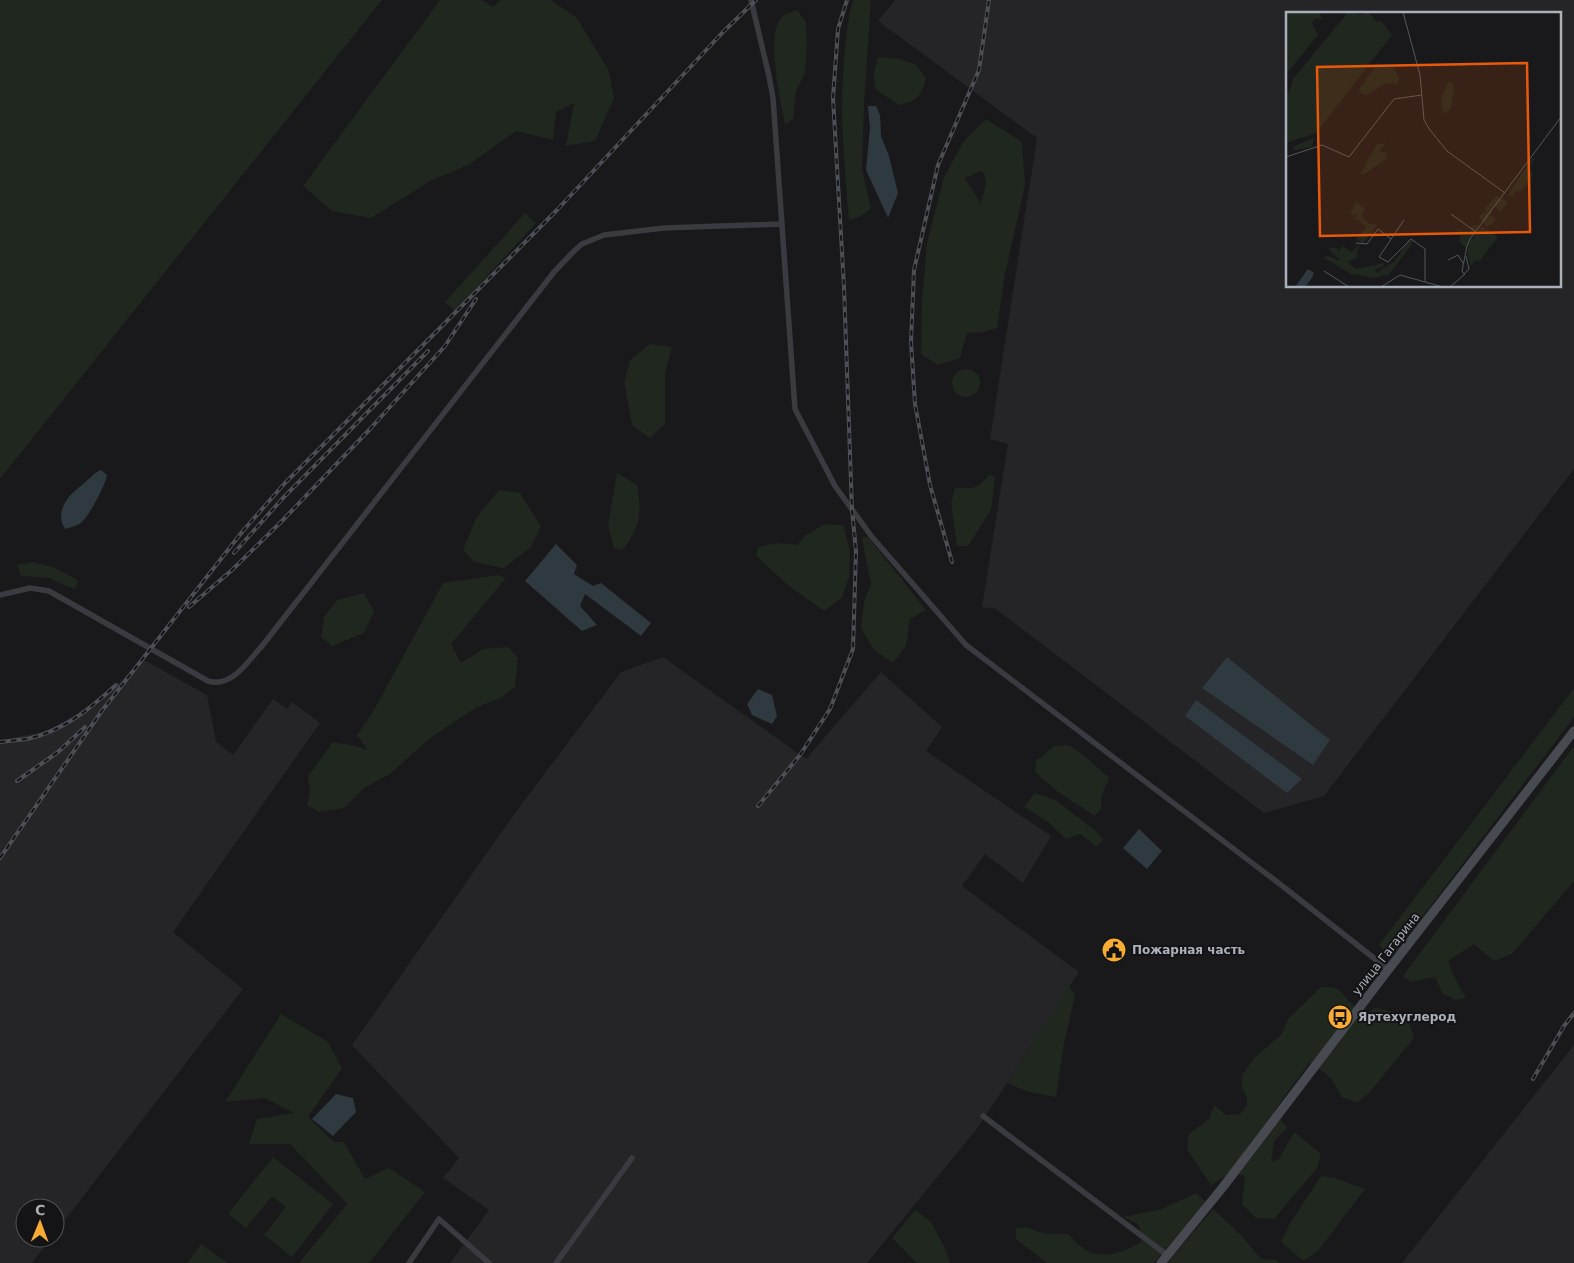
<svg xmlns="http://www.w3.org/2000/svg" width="1574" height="1263" font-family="'DejaVu Sans',sans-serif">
<rect width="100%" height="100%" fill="#19191b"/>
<!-- built -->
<path fill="#252528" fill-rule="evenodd" d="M 895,0 L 1574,0 L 1574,469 L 1324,796 L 1264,813 L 996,609 L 982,607 L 1008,444 L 990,439 L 1037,138 L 878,21 ZM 1288,14 L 1560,14 L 1560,286 L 1288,286 Z
M 663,657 L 806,759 L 881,672 L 942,727 L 926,751 L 1051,836 L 1023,883 L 985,854 L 962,886 L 1079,972 L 979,1126 L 867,1263 L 450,1263 L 489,1210 L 443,1178 L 459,1158 L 352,1045 L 515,813 L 621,672 Z
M 142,659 L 207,695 L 216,742 L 233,755 L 273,699 L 287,709 L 292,702 L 320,723 L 173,932 L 243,989 L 55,1233 L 55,1208 L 25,1208 L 25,1238 L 51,1238 L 32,1263 L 0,1263 L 0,740 L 44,732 L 98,705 Z
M 1574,1045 L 1574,1263 L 1402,1263 Z"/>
<!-- green -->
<path fill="#1f271f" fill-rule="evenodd" d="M 0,0 L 382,0 L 0,479 Z
M 440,0 L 482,0 L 493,7 L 501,0 L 551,0 L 577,18 L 609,71 L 614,98 L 595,141 L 566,146 L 574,103 L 556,112 L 553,140 L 516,131 L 468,165 L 432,180 L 371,218 L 332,211 L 303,186 Z
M 853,0 L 871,0 L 864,104 L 862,169 L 871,209 L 859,217 L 849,220 C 844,161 839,109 845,49 C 847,32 848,16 853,0 Z
M 797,10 L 806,22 L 807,44 L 805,73 L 796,91 L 793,119 L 785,124 C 781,102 764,32 783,16 C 786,13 793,12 797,10 Z
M 878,57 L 901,59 L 916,65 L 926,78 C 921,96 918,101 899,105 L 875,89 L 874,73 Z
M 986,119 L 1022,142 L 1025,185 L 1005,274 L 997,328 L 984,332 L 967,333 L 960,358 L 938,365 L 921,354 L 922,300 L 927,243 L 944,177 L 964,141 ZM 980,171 L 984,172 L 986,183 L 981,204 L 965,178 Z
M 525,213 L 536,223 L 455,311 L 445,302 Z
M 650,344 L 672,347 L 665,373 L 665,424 L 650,438 L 632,425 L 624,382 L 630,360 Z
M952 383a14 14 0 1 1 28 0a14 14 0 1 1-28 0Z
M 617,473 L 637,485 C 642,516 641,524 623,550 L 614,548 L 608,526 Z
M 989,475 L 995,477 L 991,510 L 968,546 L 957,546 L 951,503 L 955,488 C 974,488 977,490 989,475 Z
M 499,490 L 520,493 L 541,526 L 531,547 L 504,568 L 474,562 L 463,550 L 476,518 Z
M 825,524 L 843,525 L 850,550 L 849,577 L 842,598 L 824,611 L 789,586 L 756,556 L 758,547 L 776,543 L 797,545 L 806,535 Z
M 867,536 L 926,610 L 910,619 L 906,646 L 893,663 L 874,650 L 861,628 L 864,602 L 871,584 L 862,539 Z
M 33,562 L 53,567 L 78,580 L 76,588 L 69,587 L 49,578 L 21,576 L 17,565 Z
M 498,575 L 506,578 L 451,644 L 461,663 L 483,649 L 508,647 L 518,658 L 515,687 L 501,698 L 477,707 L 430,738 L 390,774 L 364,788 L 344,808 L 319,812 L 307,805 L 310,791 L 308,776 L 333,742 L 355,746 L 368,750 L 357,735 L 374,710 L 443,583 Z
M 364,593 L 374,611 L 364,633 L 332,646 L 321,637 L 324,617 L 337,600 Z
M 1574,688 L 1574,717 L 1391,958 L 1379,945 Z
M 1069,745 L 1086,757 L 1109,778 L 1101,797 L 1101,809 L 1095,816 L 1058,792 L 1035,772 L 1036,761 L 1054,746 Z
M 1574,746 L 1574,881 L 1512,954 L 1494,961 L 1474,944 L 1448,961 L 1455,978 L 1466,998 L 1456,1000 L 1443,994 L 1435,977 L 1411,982 L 1403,976 Z
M 1035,793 L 1057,801 L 1097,832 L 1104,840 L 1096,846 L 1080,834 L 1066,839 L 1048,822 L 1024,807 Z
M 1069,986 L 1075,995 L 1064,1044 L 1056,1097 L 1029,1092 L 1007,1083 Z
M 1321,987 C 1342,987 1339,991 1352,1004 C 1356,1008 1361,1011 1366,1015 L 1374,1008 C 1386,1008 1403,1015 1410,1026 C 1412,1029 1413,1034 1414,1038 L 1369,1093 L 1357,1103 L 1342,1097 L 1332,1080 L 1324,1072 L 1309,1063 L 1274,1111 L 1287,1128 L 1274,1141 L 1271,1162 L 1279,1159 L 1294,1132 L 1321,1154 L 1317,1168 L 1274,1219 L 1256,1218 L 1242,1204 C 1242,1193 1246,1186 1244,1175 L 1225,1176 L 1211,1185 L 1187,1149 L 1189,1134 L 1209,1119 L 1214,1105 L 1226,1115 L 1240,1114 L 1247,1105 L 1247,1097 L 1242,1088 L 1242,1075 L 1254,1058 L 1281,1035 L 1288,1019 Z
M 281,1014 L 328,1042 L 342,1068 L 308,1117 L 334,1142 L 344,1142 L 365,1179 L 389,1168 L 425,1192 L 369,1263 L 299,1263 L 347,1204 L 290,1144 L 249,1144 L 257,1119 L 294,1113 L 265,1098 L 225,1102 Z
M 273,1157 L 333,1204 L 292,1257 L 264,1235 L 286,1207 L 272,1196 L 246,1228 L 228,1214 Z
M 1321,1176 L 1336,1178 L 1365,1189 L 1318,1251 L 1303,1261 L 1281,1242 L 1289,1225 Z
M 1196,1193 L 1206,1202 L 1154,1263 L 1047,1263 L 1016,1239 L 1016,1228 C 1033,1225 1030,1231 1044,1233 C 1051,1235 1061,1233 1069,1234 C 1090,1263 1116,1258 1144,1240 L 1138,1224 L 1123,1217 L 1162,1209 Z
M 1213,1209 L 1241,1235 L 1261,1259 L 1276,1260 L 1280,1263 L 1167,1263 Z
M 915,1210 L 931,1222 L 944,1246 L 950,1263 L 917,1263 L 892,1238 Z
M 201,1244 L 228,1263 L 187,1263 Z"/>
<!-- water -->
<path fill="#2e3940" d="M 868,106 L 876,106 L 880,115 L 881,136 L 889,156 L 898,193 L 888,218 L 866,170 L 870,128 Z
M 101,470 L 107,475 C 105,486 91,512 83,521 C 78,526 71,527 65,529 C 54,512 68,495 82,485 C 89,480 92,474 101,470 Z
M 556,544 L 577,565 L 574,574 L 593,586 L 601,583 L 651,623 L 641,636 L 585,594 L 580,606 L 597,625 L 582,631 L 525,581 Z
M 1227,657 L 1330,740 L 1313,765 L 1202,688 Z
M 758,689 L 772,695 L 777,716 L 772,724 L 752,715 L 747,704 Z
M 1196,700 L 1302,779 L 1287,793 L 1185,716 Z
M 1139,829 L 1162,851 L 1147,869 L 1123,848 Z
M 336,1094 L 353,1098 L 356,1112 L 333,1136 L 312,1119 Z"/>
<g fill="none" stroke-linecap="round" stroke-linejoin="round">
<!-- street -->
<path stroke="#3a3b41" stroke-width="5.5" d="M 751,0 L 769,76 L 773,98 L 795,409 L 835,486 L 872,537 L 966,645 L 1285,888 L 1389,970
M 0,595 L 30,588 L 49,591 L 208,681 C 232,688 247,662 262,646 L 554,272 L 574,251 L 582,244 L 604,235 L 664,228 L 782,224
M 983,1116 L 1167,1255
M 409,1263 L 439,1219 L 489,1263
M 556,1263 L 632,1158"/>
<!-- secondary -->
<path stroke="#484a51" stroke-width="9" d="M 1161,1263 L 1223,1187 L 1385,974 L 1574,731"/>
<defs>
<path id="rail" d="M 234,553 L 283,498 L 428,351
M 952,562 L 930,485 L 915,404 L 911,342 L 914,270 L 938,165 L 979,70 L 989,0
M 189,607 L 232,570 L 281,522 L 370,429 L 445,346 L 476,299
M 0,742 C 9,741 18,740 27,739 C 63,731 90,709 116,685
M 17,781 L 58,752 L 85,727
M 758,806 L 800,755 L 830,709 L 853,649 L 856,551 L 852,510 L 844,287 L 833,98 L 838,29 L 847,0
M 0,858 L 101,712 L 242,532 L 285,483 L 435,333 L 557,210 L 723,32 L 756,0
M 1533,1079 L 1564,1026 L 1574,1013"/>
</defs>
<!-- rail casing -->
<use href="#rail" stroke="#4d4f56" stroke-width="4"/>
<!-- rail -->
<use href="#rail" stroke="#141416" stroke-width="2" stroke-dasharray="5.5" stroke-linecap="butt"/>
</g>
<!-- icons -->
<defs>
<symbol id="civic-disc" viewBox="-11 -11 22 22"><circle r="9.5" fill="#f9ac33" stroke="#141416"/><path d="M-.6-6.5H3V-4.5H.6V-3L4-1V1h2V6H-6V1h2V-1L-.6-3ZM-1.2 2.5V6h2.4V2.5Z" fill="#111"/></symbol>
<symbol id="bus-disc" viewBox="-11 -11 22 22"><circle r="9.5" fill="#f9ac33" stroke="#141416"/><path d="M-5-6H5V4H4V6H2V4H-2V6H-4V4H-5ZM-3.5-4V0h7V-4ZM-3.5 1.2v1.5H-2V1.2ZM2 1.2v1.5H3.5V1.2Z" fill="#111"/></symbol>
</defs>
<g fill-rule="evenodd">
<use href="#civic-disc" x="1100" y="936" width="28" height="28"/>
<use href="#bus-disc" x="1326" y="1003" width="28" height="28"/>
</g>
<g text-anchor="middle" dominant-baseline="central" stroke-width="4" stroke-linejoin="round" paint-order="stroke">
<!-- poi labels -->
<g font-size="12" font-weight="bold" fill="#abb1bb" stroke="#141416" text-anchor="start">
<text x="1132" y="950">Пожарная часть</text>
<text x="1358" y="1017">Яртехуглерод</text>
</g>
<!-- street labels -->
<g font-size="12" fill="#abb1bb" stroke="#141416">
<text transform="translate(1386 954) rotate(-52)">улица Гагарина</text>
</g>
</g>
<!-- overview -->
<g transform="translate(1286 12)">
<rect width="275" height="275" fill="#19191b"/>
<path d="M 0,0 L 38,0 L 34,1 L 36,7 L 29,7 L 26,11 L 32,23 L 0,62 ZM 62,0 L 75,3 L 82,0 L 90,9 L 96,10 L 106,23 L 30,121 L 0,131 L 0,79 L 3,81 L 7,67 ZM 92,50 L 97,55 L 101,51 L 108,56 L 113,67 L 111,72 L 107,73 L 107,68 L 105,72 L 100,71 L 81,83 L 76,82 L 72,79 ZM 163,69 L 168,72 L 168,77 L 165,97 L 157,102 L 155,85 ZM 28,126 L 26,135 L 10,138 L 6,135 ZM 100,131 L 93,140 L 100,140 L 101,146 L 79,162 L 74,162 L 91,132 ZM 246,146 L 249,147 L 243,155 L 247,164 L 235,179 L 227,180 L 229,185 L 222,183 ZM 210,184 L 222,190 L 215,199 L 208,194 L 203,207 L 206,203 L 210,208 L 201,215 L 192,204 L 200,200 L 199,196 ZM 71,190 L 79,197 L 75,204 L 82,211 L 91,213 L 77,232 L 70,227 L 80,215 L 72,207 L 67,207 L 72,203 L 64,202 ZM 193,212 L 180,235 L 176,233 L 173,229 L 175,224 L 169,217 L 183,220 L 187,218 L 184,215 ZM 196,214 L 212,225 L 193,250 L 190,248 L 185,254 L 181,242 L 183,231 ZM 123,227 L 126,229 L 125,234 L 103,262 L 89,266 L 65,262 L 38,246 L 39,243 L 55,249 L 42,237 L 50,235 L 53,239 L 57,234 L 65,240 L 74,232 L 70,242 L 73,244 L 62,250 L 70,257 L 98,251 L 97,255 L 89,257 L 90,261 L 109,249 Z" fill="#1f271f"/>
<path d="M 22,257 L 28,261 L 26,266 L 19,275 L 9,275 Z" fill="#2e3940"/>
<path fill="none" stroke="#53565b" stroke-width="1" d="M 117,0 L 134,63 L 138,108 L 144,118 L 161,139 L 219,181M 0,145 L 36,133 L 63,145 L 108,87 L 136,83M 165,202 L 190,220M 118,208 L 93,245 L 102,250 L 125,227 L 139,237 L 139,270M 70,231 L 81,232 L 92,217 L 105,227M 180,244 L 183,257 L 178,262 L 176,259 L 181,234 L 184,227 L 275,105M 162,248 L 172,243 L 177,251M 38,259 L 63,275M 95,275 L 114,263 L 157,275M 164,275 L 179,262"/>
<path fill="#e8590c" fill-opacity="0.15" stroke="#e8590c" stroke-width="2.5" d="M 241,51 L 244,220 L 34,224 L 31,55 Z"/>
<rect width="275" height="275" fill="none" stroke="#abb1bb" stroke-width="2.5"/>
</g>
<!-- north arrow -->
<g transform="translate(40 1223) rotate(1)"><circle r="24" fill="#141416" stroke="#505358"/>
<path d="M0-4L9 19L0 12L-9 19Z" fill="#f9ac33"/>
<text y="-8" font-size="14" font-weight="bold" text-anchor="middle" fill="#abb1bb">С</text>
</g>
</svg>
